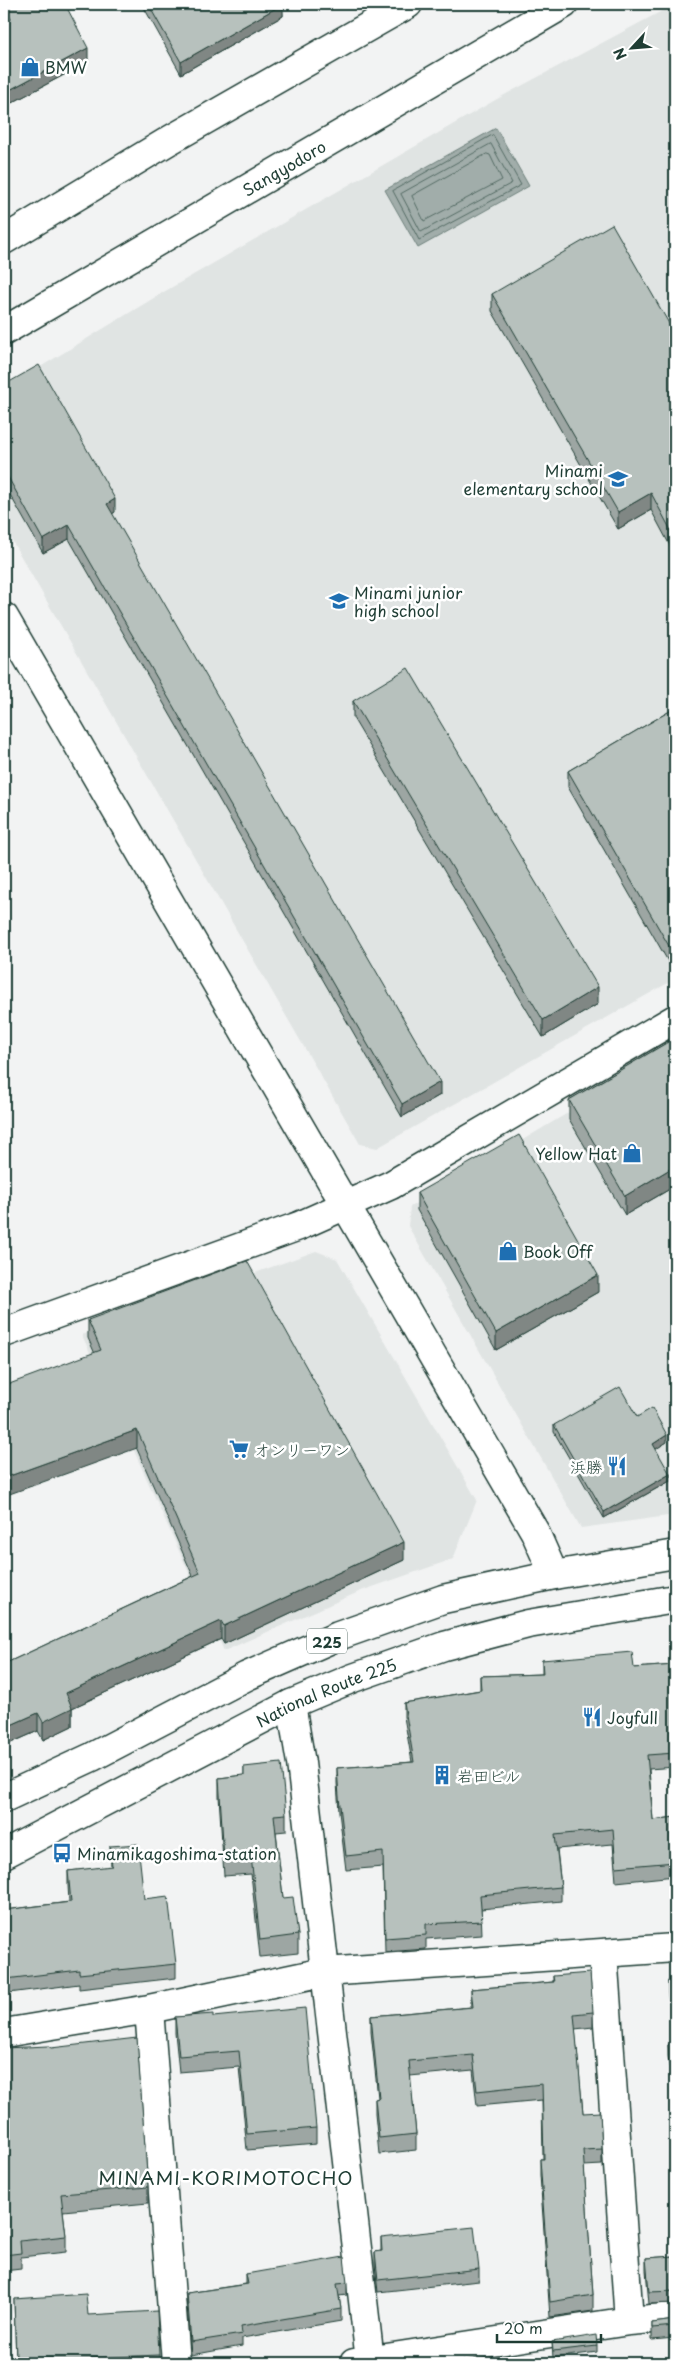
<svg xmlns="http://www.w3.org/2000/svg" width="679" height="2367" font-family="'Playpen Sans','Klee One',sans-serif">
<rect width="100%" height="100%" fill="#f2f3f3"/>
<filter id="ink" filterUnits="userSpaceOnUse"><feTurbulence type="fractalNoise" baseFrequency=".02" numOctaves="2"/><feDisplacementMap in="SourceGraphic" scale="10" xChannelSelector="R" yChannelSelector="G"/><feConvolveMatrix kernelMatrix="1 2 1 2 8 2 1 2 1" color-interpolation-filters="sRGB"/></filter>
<g filter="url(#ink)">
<!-- built -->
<path fill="#e0e4e3" d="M 675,4 L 675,979 L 377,1148 L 360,1144 L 4,527 L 4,389 L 162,293 L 497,99 Z
M 675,1049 L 675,1515 L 581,1528 L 408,1226 L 410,1207 Z
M 316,1251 L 337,1259 L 477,1500 L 453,1559 L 361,1591 L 224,1651 L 82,1335 Z"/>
<!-- water -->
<path fill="#a1adaa" stroke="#6d807b" d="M 496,128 L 529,186 L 418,248 L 385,190 Z"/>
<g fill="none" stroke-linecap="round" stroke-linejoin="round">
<!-- shore -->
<path stroke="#536a63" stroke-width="1" d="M 493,135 L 521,185 L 419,240 L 393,191 Z
M 491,144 L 512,183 L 421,232 L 401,194 Z
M 487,154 L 490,155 L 502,180 L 424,221 L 412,196 Z"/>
<defs>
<path id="minor" d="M 4,617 L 535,1532 L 554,1575
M 4,1333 L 299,1226 L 391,1185 L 675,1019
M 291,1704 L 301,1763 L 370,2361
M 603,1953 L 629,2321
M 149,2009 L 176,2363
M 4,2033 L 149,2009 L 324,1972 L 675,1948
M 354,2363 L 629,2321 L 675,2317"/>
<g id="major">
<path d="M 4,240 L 170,140 L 408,4"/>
<path id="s1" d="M 4,331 L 564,4"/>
</g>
<g id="highway">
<path d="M 4,1798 L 92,1757 L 247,1676 L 338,1636 L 443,1599 L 554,1575 L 675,1554"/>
<path id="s2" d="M 4,1854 L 291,1704 L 353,1678 L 444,1646 L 528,1624 L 675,1599"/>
</g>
</defs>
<!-- minor casing -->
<use href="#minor" stroke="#1f3d34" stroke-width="31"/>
<!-- major casing -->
<use href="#major" stroke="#1f3d34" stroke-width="31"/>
<!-- highway casing -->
<use href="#highway" stroke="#1f3d34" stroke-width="31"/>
<!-- minor -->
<use href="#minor" stroke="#fff" stroke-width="28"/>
<!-- major -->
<use href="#major" stroke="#fff" stroke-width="28"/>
<!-- highway -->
<use href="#highway" stroke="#fff" stroke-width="28"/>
</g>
<!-- wall -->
<path fill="#9da6a3" stroke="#1f3d34" d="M 4,4 L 88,62 L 4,107 L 4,23 L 5,22 L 4,21 Z
M 142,4 L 282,4 L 283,16 L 181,74 Z
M 492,294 L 675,334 L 675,555 L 651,510 L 618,529 L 492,311 Z
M 4,385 L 115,512 L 112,514 L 440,1095 L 402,1117 L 69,539 L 43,553 L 4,484 Z
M 353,701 L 598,1004 L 543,1037 L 353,718 Z
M 675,708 L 675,960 L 669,963 L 568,787 L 568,771 Z
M 675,1038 L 675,1186 L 625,1215 L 569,1119 L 569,1100 Z
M 417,1193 L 598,1292 L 496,1350 L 417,1210 Z
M 88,1320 L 404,1560 L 224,1644 L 221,1639 L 72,1708 L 72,1726 L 43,1740 L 38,1731 L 4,1746 L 4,1664 L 193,1576 L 88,1338 Z
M 637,1417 L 667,1442 L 655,1449 L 670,1481 L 604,1518 L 554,1432 L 554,1425 Z
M 542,1660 L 634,1668 L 675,1665 L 675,1767 L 649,1769 L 653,1820 L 675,1817 L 675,1876 L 616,1882 L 613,1844 L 557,1849 L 561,1887 L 561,1901 L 481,1909 L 482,1935 L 426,1939 L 426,1949 L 385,1952 L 383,1867 L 346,1870 L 339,1812 L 337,1783 L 337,1768 L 412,1762 L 404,1717 L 404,1703 L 480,1690 L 480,1676 L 542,1674 Z
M 244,1767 L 286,1814 L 286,1831 L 276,1832 L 283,1898 L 298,1935 L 298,1953 L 260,1957 L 251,1874 L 224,1876 L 219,1796 L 219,1778 L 244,1775 Z
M 110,1846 L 144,1899 L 176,1964 L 176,1978 L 79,1989 L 79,1984 L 9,1993 L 10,1998 L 10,2012 L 4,2014 L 4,1910 L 69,1902 L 68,1886 L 68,1871 L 111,1867 Z
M 553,1976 L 593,2012 L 593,2027 L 575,2029 L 583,2113 L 602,2149 L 602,2165 L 584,2166 L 593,2295 L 593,2311 L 550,2317 L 540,2175 L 540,2159 L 543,2159 L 542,2100 L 477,2106 L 473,2070 L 410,2076 L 416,2134 L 416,2150 L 379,2154 L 375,2114 L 375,2099 L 378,2098 L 371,2032 L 371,2016 L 471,2007 L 471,1989 L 553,1982 Z
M 668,1981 L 675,1981 L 675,2095 L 673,2095 L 668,2056 L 668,2045 L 672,2044 L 668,1993 Z
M 175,2017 L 213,2017 L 316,2128 L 316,2144 L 247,2150 L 239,2067 L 179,2072 L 175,2033 Z
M 4,2048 L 148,2187 L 148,2203 L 63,2211 L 66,2236 L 66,2252 L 21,2257 L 21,2269 L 4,2271 Z
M 381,2237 L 479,2269 L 479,2281 L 378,2292 L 375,2264 L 375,2252 L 381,2251 Z
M 675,2256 L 675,2303 L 649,2304 L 646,2270 L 646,2258 Z
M 246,2274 L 347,2283 L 347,2295 L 339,2296 L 341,2309 L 341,2321 L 242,2338 L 242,2346 L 191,2355 L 187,2305 L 187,2293 L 246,2284 Z
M 14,2299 L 88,2315 L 159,2355 L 159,2363 L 16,2363 Z
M 675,2320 L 675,2338 L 652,2340 L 652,2323 Z
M 552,2342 L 597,2346 L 597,2352 L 553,2358 Z"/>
<!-- shaded-wall -->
<path fill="#808784" stroke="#1f3d34" d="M 283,4 L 283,16 L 181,74 L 181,62 Z
M 88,48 L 88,62 L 4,107 L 4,93 Z
M 651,493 L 651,510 L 618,529 L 618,512 Z
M 115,499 L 115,512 L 107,517 L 107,504 Z
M 69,525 L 69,539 L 43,553 L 43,540 Z
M 675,943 L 675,960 L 669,963 L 669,946 Z
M 598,987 L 598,1004 L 543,1037 L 543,1020 Z
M 440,1082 L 440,1095 L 402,1117 L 402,1104 Z
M 675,1166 L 675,1186 L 625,1215 L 625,1196 Z
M 598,1275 L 598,1292 L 496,1350 L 496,1333 Z
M 137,1430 L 137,1448 L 4,1496 L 4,1478 Z
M 667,1435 L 667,1442 L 653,1451 L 653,1444 Z
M 670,1474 L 670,1481 L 604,1518 L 604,1512 Z
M 404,1542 L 404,1560 L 224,1644 L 224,1626 Z
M 221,1621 L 221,1639 L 72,1708 L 72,1726 L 43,1740 L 43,1722 L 66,1693 Z
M 38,1713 L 38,1731 L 4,1746 L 4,1728 Z"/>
<!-- building -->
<path fill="#b7c1bd" stroke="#1f3d34" d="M 4,4 L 65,4 L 88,48 L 4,93 L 4,23 L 11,19 L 4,6 Z
M 148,4 L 283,4 L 181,62 Z
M 612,224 L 675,334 L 675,538 L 651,493 L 618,512 L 492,294 Z
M 39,365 L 115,499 L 107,504 L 440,1082 L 402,1104 L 69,525 L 43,540 L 4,470 L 4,385 Z
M 408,668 L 598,987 L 543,1020 L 353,701 Z
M 675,708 L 675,943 L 669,946 L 568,771 Z
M 675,1038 L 675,1166 L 625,1196 L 569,1100 Z
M 519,1135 L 598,1275 L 496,1333 L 417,1193 Z
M 247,1261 L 404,1542 L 224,1626 L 221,1621 L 66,1693 L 72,1708 L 43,1722 L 38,1713 L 4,1728 L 4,1664 L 200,1573 L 137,1430 L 4,1478 L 4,1386 L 101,1350 L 88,1320 Z
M 620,1387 L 637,1417 L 652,1408 L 667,1435 L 653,1444 L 670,1474 L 604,1512 L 554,1425 Z
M 632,1652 L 634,1668 L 675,1665 L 675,1753 L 647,1755 L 653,1820 L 675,1817 L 675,1862 L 616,1867 L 613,1829 L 555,1835 L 561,1887 L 480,1895 L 482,1921 L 426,1924 L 426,1935 L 385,1938 L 383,1852 L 346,1856 L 339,1797 L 337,1768 L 414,1762 L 404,1703 L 481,1690 L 480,1676 L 543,1674 L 542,1660 Z
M 281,1763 L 286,1814 L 274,1815 L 283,1898 L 293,1897 L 298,1935 L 260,1940 L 251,1856 L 224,1859 L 219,1778 L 244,1775 L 244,1767 Z
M 138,1844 L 144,1899 L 168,1896 L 176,1964 L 79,1974 L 79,1970 L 6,1979 L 10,1998 L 4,1999 L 4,1910 L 71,1902 L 68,1871 L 112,1866 L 110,1846 Z
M 590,1973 L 593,2012 L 574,2014 L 583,2113 L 600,2112 L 602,2149 L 583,2150 L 593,2295 L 550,2302 L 540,2159 L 544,2159 L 542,2084 L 477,2091 L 473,2055 L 409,2061 L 416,2134 L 379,2138 L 375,2099 L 379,2098 L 371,2016 L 473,2007 L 471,1989 L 554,1982 L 553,1976 Z
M 668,1981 L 675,1981 L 675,2083 L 673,2084 L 668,2045 L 673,2044 Z
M 305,2008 L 316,2128 L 247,2134 L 239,2051 L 179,2056 L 175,2017 L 213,2014 L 213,2017 Z
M 137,2038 L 148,2187 L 61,2194 L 66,2236 L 20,2241 L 21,2253 L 4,2255 L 4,2048 L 48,2046 L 51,2048 Z
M 474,2227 L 479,2269 L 378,2280 L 375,2252 L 382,2251 L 381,2237 Z
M 675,2256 L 675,2291 L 649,2292 L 646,2258 Z
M 344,2257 L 347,2283 L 337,2284 L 341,2309 L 241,2326 L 242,2334 L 191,2342 L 187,2293 L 248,2284 L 246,2274 Z
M 86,2294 L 88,2315 L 157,2311 L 159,2355 L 91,2358 L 91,2363 L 52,2363 L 52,2358 L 16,2359 L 14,2299 Z
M 675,2320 L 675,2326 L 652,2328 L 652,2323 Z
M 596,2335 L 597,2346 L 553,2351 L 552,2342 Z"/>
</g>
<!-- icons -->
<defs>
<symbol id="shop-bare" viewBox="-9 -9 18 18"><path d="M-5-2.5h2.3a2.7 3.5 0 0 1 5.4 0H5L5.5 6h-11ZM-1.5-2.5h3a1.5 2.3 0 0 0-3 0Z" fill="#1f6fb2" stroke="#fff" stroke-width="2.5" paint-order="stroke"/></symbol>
<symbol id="school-bare" viewBox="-9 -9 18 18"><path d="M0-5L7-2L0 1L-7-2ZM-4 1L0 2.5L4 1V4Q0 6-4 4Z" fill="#1f6fb2" stroke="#fff" stroke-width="2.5" paint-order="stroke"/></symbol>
<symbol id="supermarket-bare" viewBox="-9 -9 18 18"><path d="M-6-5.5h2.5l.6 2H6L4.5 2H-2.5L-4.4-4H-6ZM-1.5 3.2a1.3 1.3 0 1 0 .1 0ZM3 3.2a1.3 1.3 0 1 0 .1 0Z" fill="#1f6fb2" stroke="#fff" stroke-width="2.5" paint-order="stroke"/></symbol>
<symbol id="restaurant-bare" viewBox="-9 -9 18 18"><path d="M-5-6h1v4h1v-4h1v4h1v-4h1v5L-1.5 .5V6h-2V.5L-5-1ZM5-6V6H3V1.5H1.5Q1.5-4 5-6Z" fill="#1f6fb2" stroke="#fff" stroke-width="2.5" paint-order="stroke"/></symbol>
<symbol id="building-bare" viewBox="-9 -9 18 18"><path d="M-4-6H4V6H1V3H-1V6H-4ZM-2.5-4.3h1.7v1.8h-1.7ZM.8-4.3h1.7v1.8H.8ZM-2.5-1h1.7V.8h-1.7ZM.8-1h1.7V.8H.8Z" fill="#1f6fb2" stroke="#fff" stroke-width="2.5" paint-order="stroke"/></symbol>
<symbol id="bus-bare" viewBox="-9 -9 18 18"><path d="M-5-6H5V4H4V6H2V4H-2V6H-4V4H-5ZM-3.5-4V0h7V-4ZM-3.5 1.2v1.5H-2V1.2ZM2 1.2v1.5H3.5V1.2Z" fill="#1f6fb2" stroke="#fff" stroke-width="2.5" paint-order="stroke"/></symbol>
</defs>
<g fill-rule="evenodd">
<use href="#shop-bare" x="16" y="53" width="28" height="28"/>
<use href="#school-bare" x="604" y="465" width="28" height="28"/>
<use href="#school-bare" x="325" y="587" width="28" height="28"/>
<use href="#shop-bare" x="618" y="1139" width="28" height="28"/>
<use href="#shop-bare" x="494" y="1237" width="28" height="28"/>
<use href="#supermarket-bare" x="225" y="1435" width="28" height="28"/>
<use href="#restaurant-bare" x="603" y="1452" width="28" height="28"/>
<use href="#restaurant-bare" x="578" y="1703" width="28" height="28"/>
<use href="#building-bare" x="428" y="1761" width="28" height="28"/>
<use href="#bus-bare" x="48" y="1839" width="28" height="28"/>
</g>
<g text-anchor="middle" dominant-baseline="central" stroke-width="5" stroke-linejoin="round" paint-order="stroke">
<!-- shield labels -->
<rect fill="#fff" stroke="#627771" stroke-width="1" x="307" y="1628.5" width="40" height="25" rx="4"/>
<g font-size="15" font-weight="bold" fill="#1f3d34">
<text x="327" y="1641">225</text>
</g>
<!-- poi labels -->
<g font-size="16" fill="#1f3d34" stroke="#fff" text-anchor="start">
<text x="45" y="67">BMW</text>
<text x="603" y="470" text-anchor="end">Minami<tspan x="603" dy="18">elementary school</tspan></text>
<text x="354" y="592">Minami junior<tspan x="354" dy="18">high school</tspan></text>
<text x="617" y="1153" text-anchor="end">Yellow Hat</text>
<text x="523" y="1251">Book Off</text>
<text x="254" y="1449">オンリーワン</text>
<text x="602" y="1466" text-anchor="end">浜勝</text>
<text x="607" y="1717">Joyfull</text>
<text x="457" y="1775">岩田ビル</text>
<text x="77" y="1853">Minamikagoshima-station</text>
</g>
<!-- street labels -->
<g font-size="16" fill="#1f3d34" stroke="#fff">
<text stroke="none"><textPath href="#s1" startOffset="324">Sangyodoro</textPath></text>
<text stroke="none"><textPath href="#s2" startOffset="361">National Route 225</textPath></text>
</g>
<!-- quarter labels -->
<g font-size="19" letter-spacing="1" fill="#1f3d34" stroke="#fff">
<text x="226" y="2177">MINAMI-KORIMOTOCHO</text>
</g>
</g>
<!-- margin -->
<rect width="679" height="2367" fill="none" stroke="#fff" stroke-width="20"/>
<rect x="10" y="10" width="659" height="2347" fill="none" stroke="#1f3d34" stroke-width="2" filter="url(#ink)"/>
<!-- north arrow -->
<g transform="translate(632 48) rotate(244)" stroke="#ffffff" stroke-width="4" paint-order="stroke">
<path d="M0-4L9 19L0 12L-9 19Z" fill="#1f3d34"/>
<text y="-8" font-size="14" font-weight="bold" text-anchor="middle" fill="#1f3d34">N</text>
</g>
<!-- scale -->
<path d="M497 2334v8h104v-8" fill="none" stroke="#1f3d34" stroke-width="2.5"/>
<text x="504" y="2334" font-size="15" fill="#1f3d34" stroke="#ffffff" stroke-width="4" paint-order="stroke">20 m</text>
</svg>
